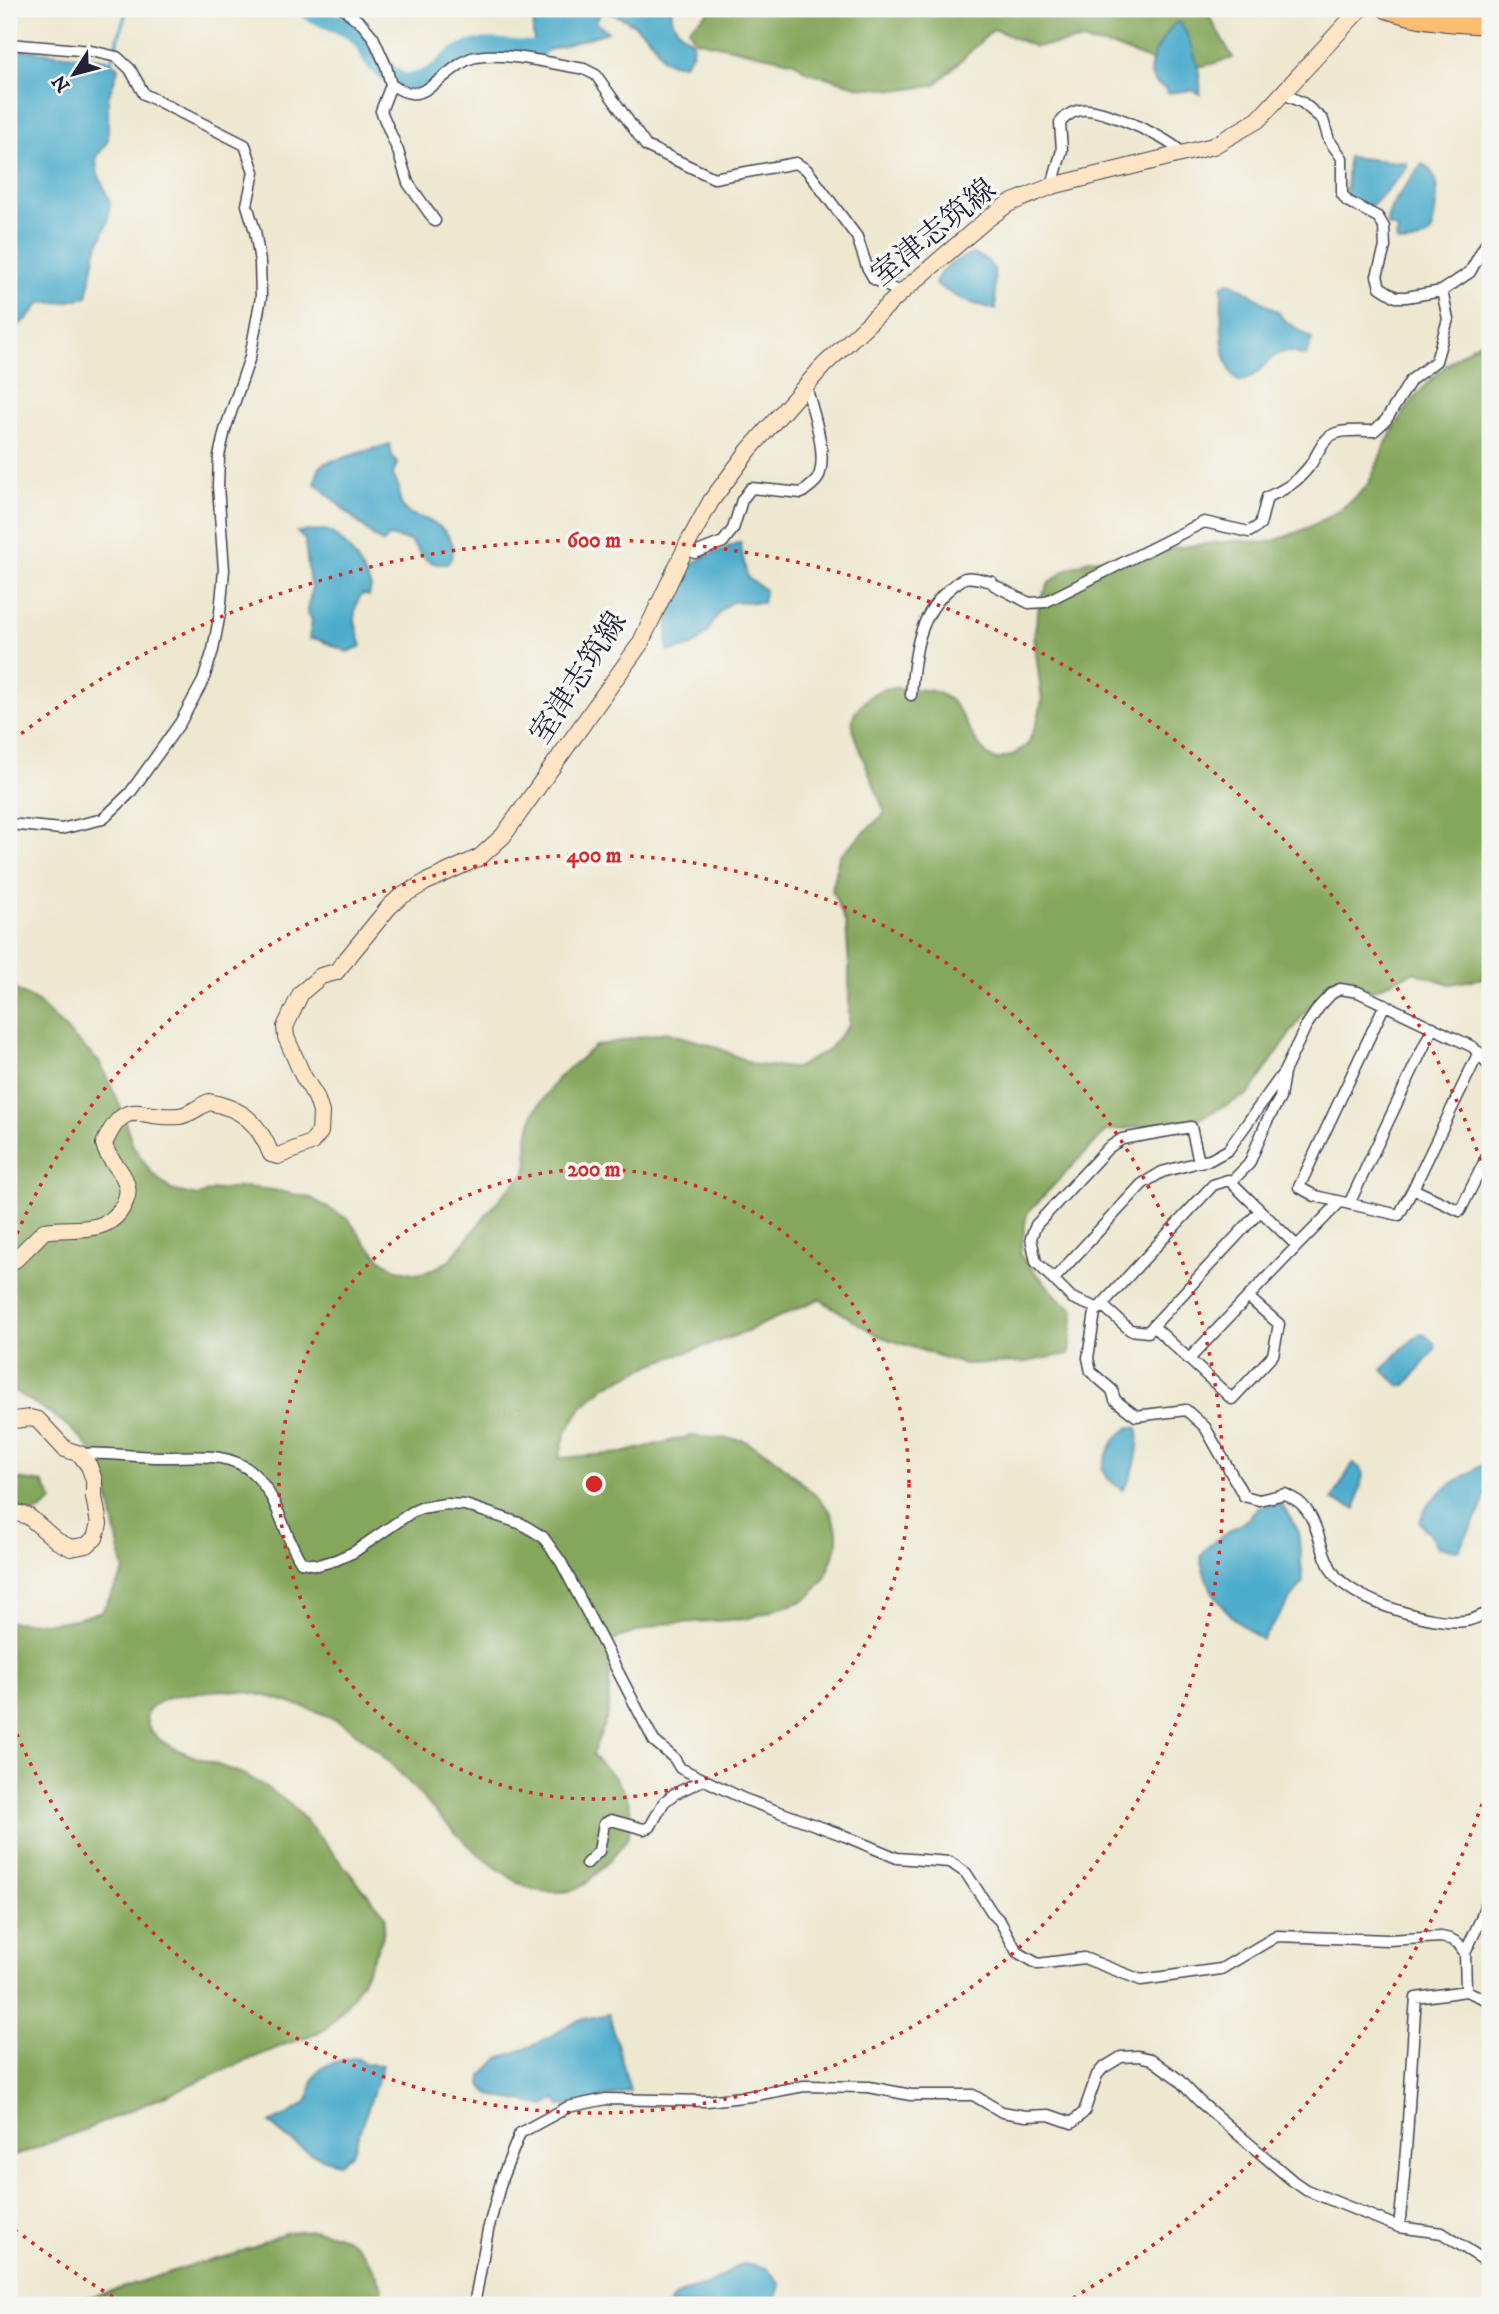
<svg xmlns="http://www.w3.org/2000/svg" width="1499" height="2314" font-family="'IM FELL DW Pica','Noto Serif JP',serif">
<rect width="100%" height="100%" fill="#f6f6f2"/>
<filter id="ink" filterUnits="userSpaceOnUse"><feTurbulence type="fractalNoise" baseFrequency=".0143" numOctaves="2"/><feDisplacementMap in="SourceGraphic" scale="14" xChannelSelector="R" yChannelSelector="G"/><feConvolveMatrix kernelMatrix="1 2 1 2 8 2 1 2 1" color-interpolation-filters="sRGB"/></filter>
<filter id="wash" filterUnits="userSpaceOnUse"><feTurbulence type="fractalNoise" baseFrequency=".00686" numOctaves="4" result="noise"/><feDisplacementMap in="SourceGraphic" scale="28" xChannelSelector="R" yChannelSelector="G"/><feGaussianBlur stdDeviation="1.57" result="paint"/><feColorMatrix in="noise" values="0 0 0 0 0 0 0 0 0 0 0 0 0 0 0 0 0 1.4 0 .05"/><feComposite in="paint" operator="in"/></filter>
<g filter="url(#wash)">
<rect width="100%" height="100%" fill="#eee8d0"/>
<!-- forest -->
<path fill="#85a75c" stroke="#54644c" stroke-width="2" d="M 713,9 L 1205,9 L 1233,58 L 1204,66 L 1163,65 L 1115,47 L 1080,41 L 1035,47 L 994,29 L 935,85 L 903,90 L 860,87 L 805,71 L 795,62 L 694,40 L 689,28 Z
M 1490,337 L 1490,977 L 1450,984 L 1413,972 L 1371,991 L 1351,983 L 1330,985 L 1307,1009 L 1249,1094 L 1196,1120 L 1106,1131 L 1027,1213 L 1020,1255 L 1061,1301 L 1074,1309 L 1069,1354 L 1025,1362 L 963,1364 L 879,1336 L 819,1299 L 740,1334 L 655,1363 L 604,1387 L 582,1407 L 565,1434 L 559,1458 L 622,1453 L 690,1436 L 743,1440 L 771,1455 L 814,1494 L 830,1511 L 837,1531 L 837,1546 L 824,1580 L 806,1600 L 746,1619 L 661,1624 L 606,1642 L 610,1668 L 608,1715 L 592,1755 C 605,1768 621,1781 628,1800 C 632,1810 631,1827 628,1836 C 622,1850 589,1883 576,1889 C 568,1893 547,1892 539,1891 C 525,1888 512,1879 501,1871 C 442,1831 405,1766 346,1726 C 328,1714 307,1708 287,1702 C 259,1693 231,1687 203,1692 C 181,1695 160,1695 146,1714 C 147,1720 147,1725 150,1730 C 166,1753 224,1764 249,1777 C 267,1787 284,1798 299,1813 L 386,1916 L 382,1939 L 362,1981 L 345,2007 L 325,2030 L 286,2044 L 89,2128 L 9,2158 L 9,1622 C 48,1624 64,1624 102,1611 L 124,1572 L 103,1470 C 85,1430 45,1410 9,1388 L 9,986 L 38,1002 L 100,1063 L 119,1103 L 133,1146 L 151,1172 L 171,1190 L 197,1196 L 214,1190 L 243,1187 L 274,1190 L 311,1198 L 349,1220 L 366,1244 L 382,1260 L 395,1269 L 417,1274 L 432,1270 L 449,1261 L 505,1192 L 525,1174 L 528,1164 L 527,1139 L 534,1112 L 558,1078 L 595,1046 L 666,1032 L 714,1046 L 755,1065 L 796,1068 L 827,1051 L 849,1025 L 849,965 L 846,924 L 832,890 L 839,856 L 885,813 L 854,735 C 851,716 852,715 864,702 C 876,689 887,687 904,688 C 914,689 926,689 936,692 C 969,704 965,744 996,760 L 1011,756 L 1028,744 L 1038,719 L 1042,701 L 1034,636 L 1040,600 L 1049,583 L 1067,569 L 1089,560 C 1138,554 1188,544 1237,541 C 1247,540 1258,544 1268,542 C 1302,533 1341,514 1365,488 C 1375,476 1378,459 1385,445 C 1408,399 1444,359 1490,337 Z
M 9,1478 L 43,1483 L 53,1501 L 41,1510 L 9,1522 Z
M 313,2230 C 358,2236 364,2250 383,2288 L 376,2305 L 55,2305 L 109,2292 L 189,2266 L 236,2254 L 287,2232 Z"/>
<!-- water -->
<path fill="#4caccb" stroke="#376783" stroke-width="2" d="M 536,9 L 672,9 C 669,24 682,34 693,42 L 692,54 L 684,64 L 676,64 L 663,60 C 653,35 630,18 605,12 L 600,14 L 596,22 L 608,32 L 539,53 C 530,38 533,25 536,9 Z
M 1175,23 L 1181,23 C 1192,44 1202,70 1200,94 L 1192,90 L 1167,93 L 1165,88 C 1133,76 1162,40 1175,23 Z
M 9,48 L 107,60 L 119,67 L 108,98 L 108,140 L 97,157 L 96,162 L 98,174 L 110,202 L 108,222 L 96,250 L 87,297 L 65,302 L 40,303 L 27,319 L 9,332 Z
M 1348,157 L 1407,163 L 1407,168 L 1375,203 L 1369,206 L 1355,202 L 1346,195 Z
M 1422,164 C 1446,175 1434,212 1432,232 C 1422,241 1411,244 1398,242 L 1396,239 L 1398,229 L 1387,225 C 1385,207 1411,180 1422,164 Z
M 973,254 L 987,260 L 994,270 L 996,310 L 965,301 L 935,284 C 940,267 957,259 973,254 Z
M 1228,282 L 1235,284 L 1279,313 L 1283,319 L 1312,339 L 1306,356 C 1300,355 1291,351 1284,352 C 1265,356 1259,380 1238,381 C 1217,361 1222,313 1222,286 Z
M 390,444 L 391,453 L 397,463 L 393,475 C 394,478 396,481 398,485 C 402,495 396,499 405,510 C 410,516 418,516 425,519 C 444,526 463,545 447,564 C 423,565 423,554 410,541 L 389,536 L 383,543 L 374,537 L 315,483 L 319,468 L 325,463 Z
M 326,530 C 346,539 362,567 371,587 L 369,596 L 362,594 C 349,611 356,627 362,646 L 348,652 L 317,639 L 309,639 L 312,620 L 307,614 L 312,587 L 309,579 L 305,540 L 297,532 Z
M 740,542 L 747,577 L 765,590 L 763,603 C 753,603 739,599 730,603 C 723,607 719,613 715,619 C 703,642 694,649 668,651 L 667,649 L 669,591 L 680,568 Z
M 1420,1334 L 1425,1335 L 1435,1344 L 1435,1349 L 1406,1385 L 1400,1386 L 1382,1370 L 1405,1346 Z
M 1130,1427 L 1137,1428 C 1142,1443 1133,1480 1122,1490 L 1106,1477 L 1102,1470 C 1107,1451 1113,1437 1130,1427 Z
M 1353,1463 L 1361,1469 L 1363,1474 L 1356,1509 L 1332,1500 Z
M 1482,1465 L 1490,1469 C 1490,1498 1473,1525 1458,1550 L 1438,1547 L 1420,1522 C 1427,1493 1458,1481 1482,1465 Z
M 1281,1504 L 1298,1530 L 1303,1582 L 1262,1640 C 1236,1623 1213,1602 1204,1572 C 1201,1564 1199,1558 1204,1551 C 1218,1533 1246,1527 1258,1507 Z
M 609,2014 L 630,2091 L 576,2105 L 561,2106 L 556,2099 L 545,2106 L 490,2095 L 481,2084 L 482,2076 L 498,2059 L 536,2044 L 579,2020 Z
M 352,2058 L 359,2059 L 365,2064 L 383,2065 L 352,2153 L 339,2163 C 313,2158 288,2141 270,2123 C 280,2117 296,2112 304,2104 C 310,2098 310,2091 312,2083 C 318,2064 335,2062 352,2058 Z
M 743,2264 L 766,2268 L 780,2283 L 776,2305 L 668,2305 C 683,2285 699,2291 718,2279 C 727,2274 732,2267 743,2264 Z"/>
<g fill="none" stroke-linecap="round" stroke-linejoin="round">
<!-- stream -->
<path stroke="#4caccb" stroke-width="3.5" d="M 111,62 L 127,9"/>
<!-- river -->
<path stroke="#4caccb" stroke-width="19" d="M 308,9 C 323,21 344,22 358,35 C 365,42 368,51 373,59 C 378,69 394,77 404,83 C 441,82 443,58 471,50 C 492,44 516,52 537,50"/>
</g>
</g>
<g filter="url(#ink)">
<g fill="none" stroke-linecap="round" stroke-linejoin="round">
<defs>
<path id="street" d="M 344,9 L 362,24 L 373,37 L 386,66 L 391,85 L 381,111 L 398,151 L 408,183 L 435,221
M 1446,21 L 1458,12 L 1477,9
M 9,44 L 91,51 L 117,57 L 130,69 L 144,94 L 245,145 L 254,172 L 247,205 L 255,231 L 260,262 L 261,297 L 250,357 L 225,430 L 219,456 L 218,486 L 224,570 L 220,613 L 213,650 L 203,681 L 180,723 L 130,793 L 103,819 L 61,829 L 9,824
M 391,85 C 396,87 404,93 411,93 C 431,96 455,60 476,57 C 509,52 552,64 584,69 L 596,75 L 646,146 L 714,178 L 796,163 L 807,170 L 857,237 L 867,267 L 874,279 L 901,293
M 1284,94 L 1303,103 L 1323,120 L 1329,140 L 1342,158 L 1342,194 L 1347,201 L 1378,217 L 1384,227 L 1385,247 L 1377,276 L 1380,287 L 1396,297 L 1406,297 L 1442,291 L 1470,272 L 1490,236
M 1052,186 L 1062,150 L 1060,123 C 1066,115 1077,108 1088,110 C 1111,113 1168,137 1183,154
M 685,548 L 695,553 L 723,542 L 733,529 L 742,500 L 751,488 L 802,493 C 806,489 815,484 818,478 C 829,455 812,409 806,386
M 911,695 C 914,656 918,613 952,587 C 956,584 960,580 965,578 C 973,576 983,580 992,582 L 994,585 L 1029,603 L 1045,602 L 1204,522 L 1249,532 L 1260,525 L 1267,497 C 1283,491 1297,482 1308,468 C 1319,455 1321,436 1340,432 C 1351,430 1364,431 1374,431 L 1386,420 L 1411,380 L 1436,361 L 1448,319 L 1442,291
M 1385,1004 L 1299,1187 L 1315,1196 L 1399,1215 L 1413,1189 L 1460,1211 L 1490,1150
M 1284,1072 L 1280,1098 L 1267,1121 L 1249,1164 L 1231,1182 L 1228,1180 L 1213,1185 L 1095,1312 L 1088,1358 L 1091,1372 L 1112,1390 L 1115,1400 L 1136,1416 L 1186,1410 L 1205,1427 L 1244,1496 L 1259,1500 L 1285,1494 C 1290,1497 1295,1499 1299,1502 C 1320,1519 1319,1554 1335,1575 C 1356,1602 1432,1625 1465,1621 C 1474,1620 1482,1615 1490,1612
M 1413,1189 L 1479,1052
M 1349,1204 L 1433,1027
M 1297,1246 L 1340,1202
M 1053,1280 L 1142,1184 L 1162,1172 L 1199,1162
M 1102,1305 L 1130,1330 L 1148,1332 L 1153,1326 L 1232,1399 L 1273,1355 L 1279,1324 L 1248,1297 L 1297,1246 L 1231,1182
M 1099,1309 L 1072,1298 L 1036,1262 L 1031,1238 L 1036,1225 L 1108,1148 L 1122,1139 L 1191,1127 L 1199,1162 L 1210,1160 L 1228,1150 L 1284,1072 L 1306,1026 L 1319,1007 L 1331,994 L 1340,989 L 1358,992 L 1473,1047 L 1490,1067
M 1153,1326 L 1260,1211
M 1189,1359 L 1248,1297
M 80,1454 C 107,1452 133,1457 160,1457 C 191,1458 228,1450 253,1473 C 279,1497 283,1534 301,1562 L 318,1565 L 336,1560 L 354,1552 L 412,1512 L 421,1508 L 445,1504 L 465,1505 L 522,1524 L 543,1537 L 561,1562 L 654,1741 L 674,1758 L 680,1768 L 744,1799 L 845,1836 L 897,1858 L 950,1862 L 966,1873 L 993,1914 L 1000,1921 L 1017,1952 L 1038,1964 L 1084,1958 L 1141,1980 L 1221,1969 L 1277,1936 L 1388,1940 L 1441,1937 L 1450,1939 L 1458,1943 L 1465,1953 L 1466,1991
M 586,1864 L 599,1851 L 604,1824 L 611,1820 L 644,1829 L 650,1827 L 664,1802 L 674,1794 L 703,1780
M 1465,1953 L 1481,1919 L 1490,1888
M 1399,2227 C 1408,2151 1410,2074 1416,1998 L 1466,1991 L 1490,2001
M 474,2305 L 488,2230 L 502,2178 L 520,2133 L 568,2107 L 606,2099 L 707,2101 L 751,2096 L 804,2086 L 869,2087 L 911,2095 L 973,2095 L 1002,2112 L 1026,2116 L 1049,2115 L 1072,2123 L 1084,2112 L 1097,2075 L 1103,2068 L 1121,2057 L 1138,2056 L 1151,2059 L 1177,2078 L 1199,2101 L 1293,2181 L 1306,2190 L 1399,2227 L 1442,2233 L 1490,2264"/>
<path id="secondary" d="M 9,1263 L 16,1259 L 44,1231 C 72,1226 109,1237 124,1204 C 127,1198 129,1190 126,1183 C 122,1168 107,1160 104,1144 C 126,1094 140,1120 179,1116 C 190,1115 199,1106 209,1102 C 243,1109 258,1122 271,1154 L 278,1156 L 311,1143 L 320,1132 L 321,1112 L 316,1097 L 303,1076 L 286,1037 L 285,1027 L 301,993 L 321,976 L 336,972 L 389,907 L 400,897 L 426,882 L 480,857 L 503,836 L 640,644 L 688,543 L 711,501 L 749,450 L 824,365 L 901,293 L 986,220 L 1008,204 L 1052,186 L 1213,146 L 1258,120 L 1360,9
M 9,1417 L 14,1420 L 30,1418 L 38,1420 L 65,1449 L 80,1454 L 89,1466 L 94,1480 L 94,1497 L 99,1524 L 95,1538 L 87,1545 L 71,1548 L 57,1541 L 28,1516 L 9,1511"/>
<path id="primary" d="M 1386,9 C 1420,21 1454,23 1490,25"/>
</defs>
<!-- street casing -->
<use href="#street" stroke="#414051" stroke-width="13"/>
<!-- secondary casing -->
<use href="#secondary" stroke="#414051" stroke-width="18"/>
<!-- primary casing -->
<use href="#primary" stroke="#414051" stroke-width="20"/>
<!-- street -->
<use href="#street" stroke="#fff" stroke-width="10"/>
<!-- secondary -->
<use href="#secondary" stroke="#fee5c5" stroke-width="16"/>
<!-- primary -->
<use href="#primary" stroke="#fcbd6f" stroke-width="18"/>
</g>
</g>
<!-- distance rings -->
<g fill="none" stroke="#d62828" stroke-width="3.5" stroke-dasharray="3.5 7">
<circle cx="594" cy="1484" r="315"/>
<path d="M9 1253A629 629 0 1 1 9 1715"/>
<path d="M1489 1784A944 944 0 0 1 1066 2302M122 2302A944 944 0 0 1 13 2228M13 740A944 944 0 0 1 1489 1184"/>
</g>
<g text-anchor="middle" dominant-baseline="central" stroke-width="7" stroke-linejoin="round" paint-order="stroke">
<!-- street labels -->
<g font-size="30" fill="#22223b" stroke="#f6f6f2">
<text transform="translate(934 233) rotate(-39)">室津志筑線</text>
<text transform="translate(579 678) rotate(-57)">室津志筑線</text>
</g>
</g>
<circle cx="594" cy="1484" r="10" fill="#d62828" stroke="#f6f6f2" stroke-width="3.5"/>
<g font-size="21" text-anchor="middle" font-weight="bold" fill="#d62828" stroke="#f6f6f2" stroke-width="7" stroke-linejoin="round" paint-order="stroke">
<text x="594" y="547">600 m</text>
<text x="594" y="862">400 m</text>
<text x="594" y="1176">200 m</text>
</g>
<!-- margin -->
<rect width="1499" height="2314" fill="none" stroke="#f6f6f2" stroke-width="35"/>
<!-- north arrow -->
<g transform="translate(74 74) rotate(234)" stroke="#f6f6f2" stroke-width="5" paint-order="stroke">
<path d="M0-5L12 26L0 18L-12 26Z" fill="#22223b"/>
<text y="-10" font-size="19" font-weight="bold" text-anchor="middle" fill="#22223b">N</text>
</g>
</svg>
